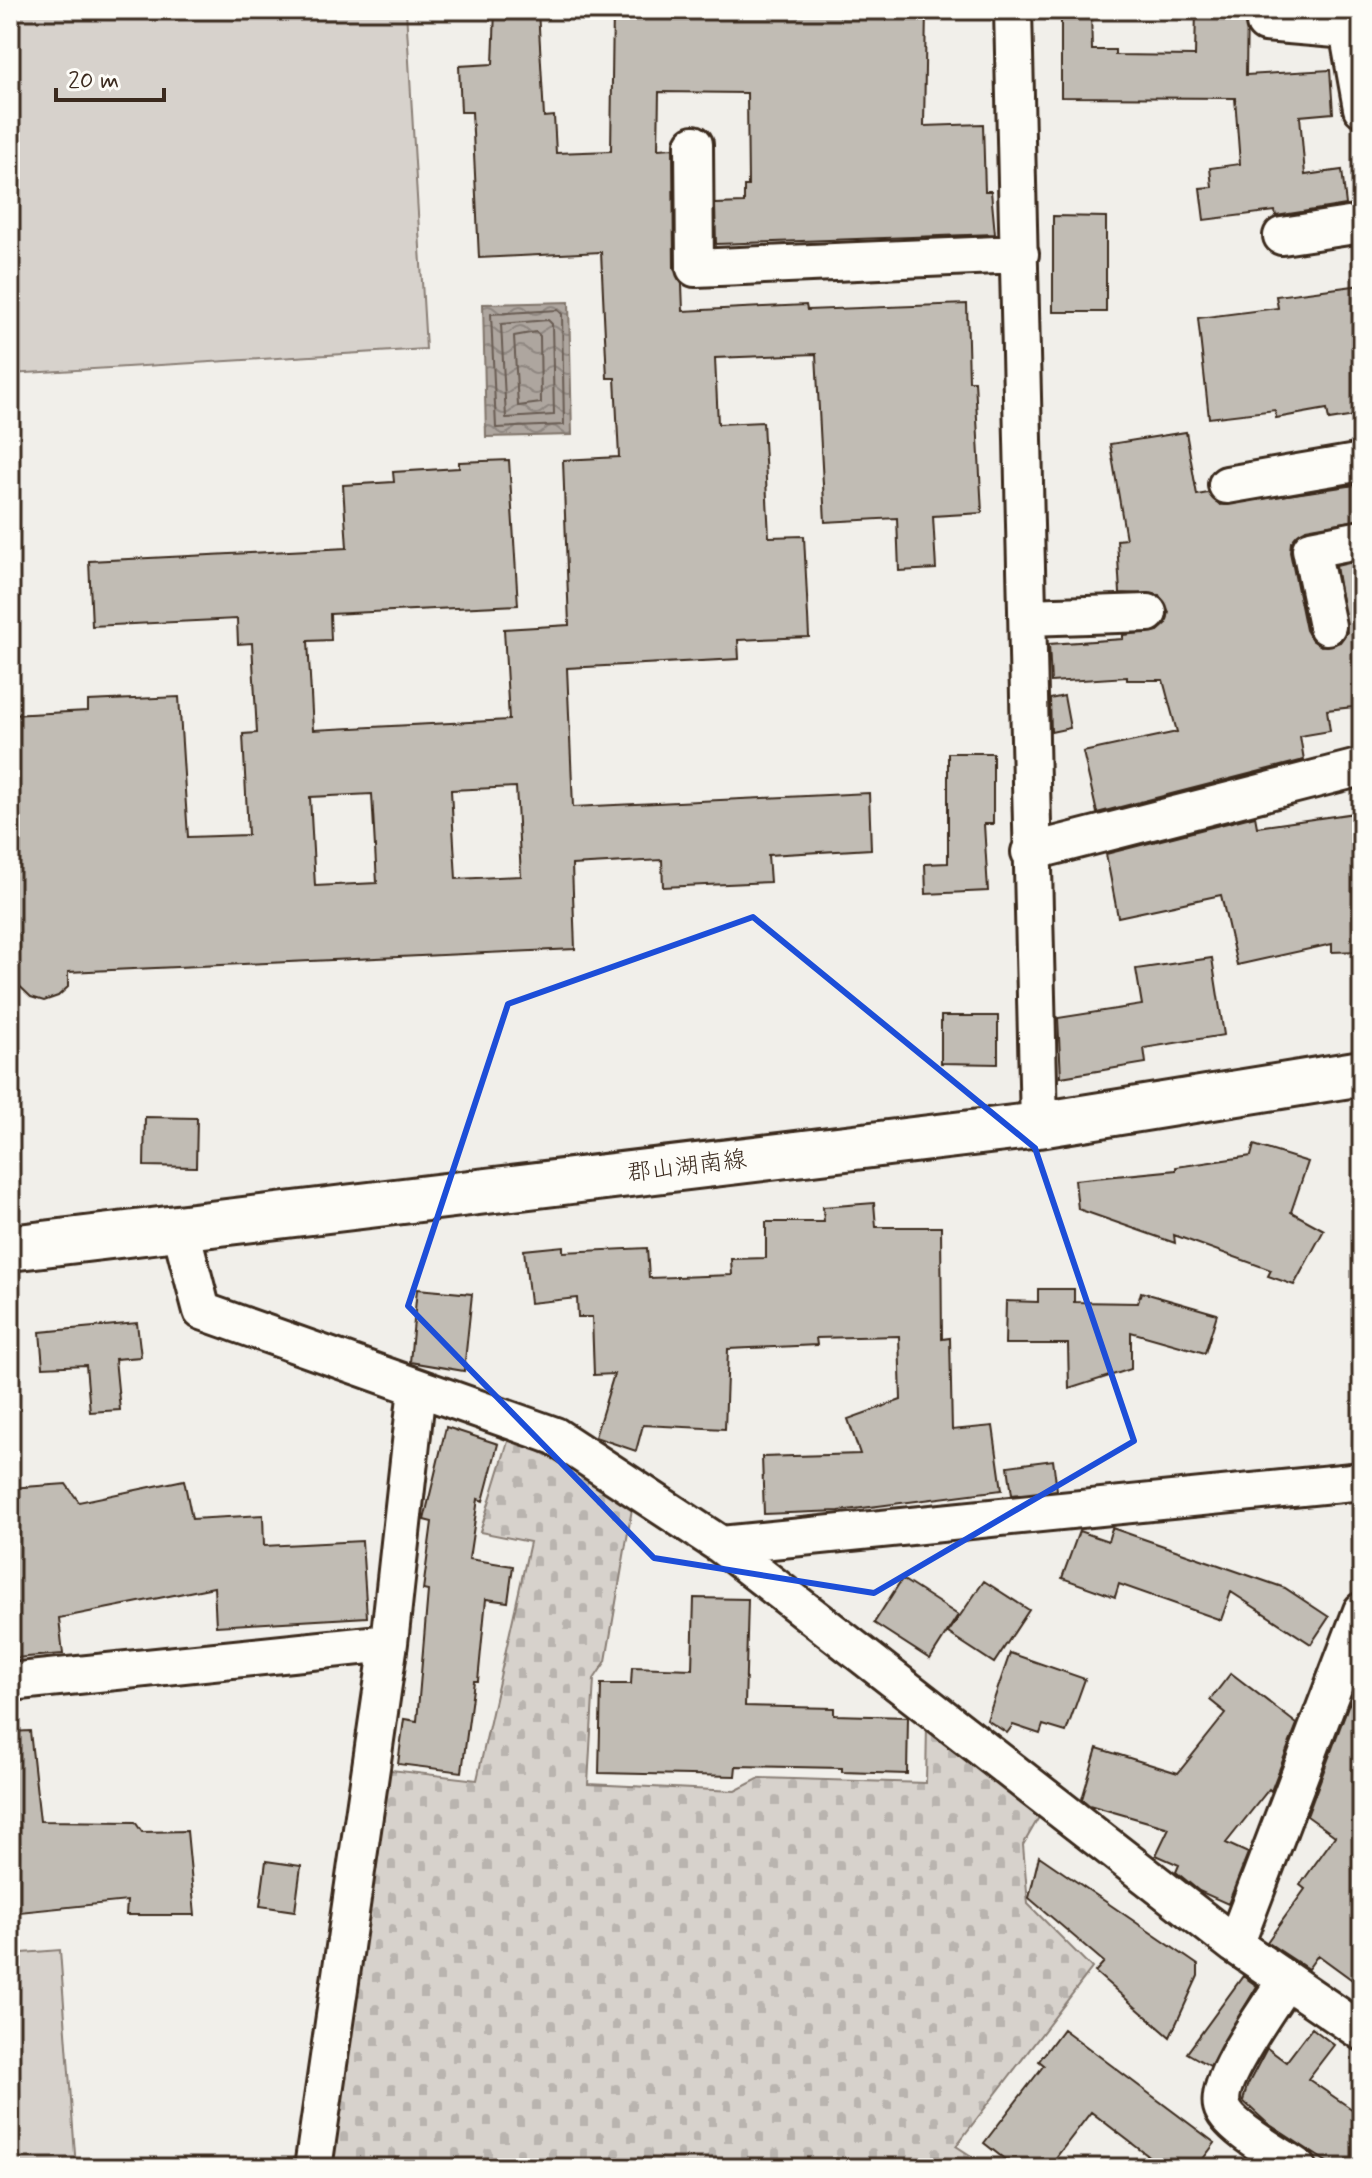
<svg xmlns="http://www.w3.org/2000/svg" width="1372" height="2178" font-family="Mynerve,'Klee One',sans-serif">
<defs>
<pattern id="cemetery-stones" width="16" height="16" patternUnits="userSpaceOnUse" patternTransform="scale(2)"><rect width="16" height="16" fill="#d7d2cc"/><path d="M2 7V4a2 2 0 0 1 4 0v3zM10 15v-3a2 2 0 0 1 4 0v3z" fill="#b9b4af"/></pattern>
<pattern id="water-waves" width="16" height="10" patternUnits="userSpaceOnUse" patternTransform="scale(2)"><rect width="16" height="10" fill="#aea69f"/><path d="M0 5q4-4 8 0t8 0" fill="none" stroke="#8f8781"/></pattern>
</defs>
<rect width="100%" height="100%" fill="#f1efea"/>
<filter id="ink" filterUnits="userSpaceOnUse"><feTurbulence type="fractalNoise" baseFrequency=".0125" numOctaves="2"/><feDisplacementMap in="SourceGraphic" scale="16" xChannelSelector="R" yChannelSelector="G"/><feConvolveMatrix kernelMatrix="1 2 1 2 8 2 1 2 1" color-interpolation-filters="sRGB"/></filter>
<g filter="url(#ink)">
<!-- cemetery -->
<path fill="url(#cemetery-stones)" stroke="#897e75" stroke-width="2" d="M 510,1435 L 633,1503 L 606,1661 L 594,1679 L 588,1784 L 735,1791 L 760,1778 L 926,1783 L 927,1723 L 1039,1817 L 1023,1845 L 1028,1904 L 1092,1968 L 956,2146 L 990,2168 L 325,2168 L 383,1769 L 477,1780 L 530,1542 L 480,1532 Z"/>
<!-- green -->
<path fill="#d7d2cc" stroke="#897e75" stroke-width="2" d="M 10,10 L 406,10 L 426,349 L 10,374 Z
M 60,1950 L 76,2168 L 10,2168 L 10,1954 Z"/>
<!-- water -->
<path fill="url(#water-waves)" stroke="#80746b" stroke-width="2" d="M 569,302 L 572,435 L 486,437 L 483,304 Z"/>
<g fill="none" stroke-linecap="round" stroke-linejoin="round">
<!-- shore -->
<path stroke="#695c52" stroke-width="2" d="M 558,310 L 562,314 L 564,425 L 496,428 L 491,314 Z
M 548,320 L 552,324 L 554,415 L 506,418 L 501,324 Z
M 536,332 L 540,336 L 541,403 L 518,406 L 514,336 Z"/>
</g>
<!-- building -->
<path fill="#c1bcb4" stroke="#3b2a1e" stroke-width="2" fill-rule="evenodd" d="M 495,10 L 538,10 L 544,117 L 554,116 L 556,153 L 611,151 L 613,10 L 926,10 L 924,126 L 983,124 L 985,191 L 991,191 L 995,234 L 716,244 L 715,204 L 744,203 L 744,186 L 748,186 L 747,93 L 659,92 L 658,149 L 673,148 L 674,268 L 682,284 L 683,311 L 806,305 L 807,310 L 967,304 L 969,381 L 975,381 L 982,513 L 933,516 L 936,569 L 899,571 L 897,518 L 825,522 L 816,354 L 715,358 L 718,424 L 763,422 L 769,537 L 804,536 L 809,637 L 738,640 L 739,659 L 567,668 L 573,807 L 869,793 L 871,849 L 768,855 L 770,882 L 663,887 L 662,860 L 572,865 L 575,949 L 68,972 L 68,987 L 58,996 L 44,1001 L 31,997 L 10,977 L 10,715 L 88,711 L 88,701 L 179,697 L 188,837 L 248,835 L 243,734 L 257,733 L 252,643 L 238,644 L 237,619 L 92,626 L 89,561 L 347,548 L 343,485 L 394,482 L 393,472 L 459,468 L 459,462 L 509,460 L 518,605 L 330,614 L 331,640 L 308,641 L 313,730 L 509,720 L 504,629 L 569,625 L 563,460 L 619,457 L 615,378 L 607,378 L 601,252 L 479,258 L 472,112 L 461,112 L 459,66 L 493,64 ZM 516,787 L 521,876 L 456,879 L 451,790 ZM 372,794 L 377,883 L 315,886 L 310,797 Z
M 1061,10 L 1091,10 L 1092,50 L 1115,50 L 1115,55 L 1195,56 L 1196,10 L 1247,10 L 1246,75 L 1330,70 L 1333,113 L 1300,116 L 1305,175 L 1342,170 L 1346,205 L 1276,216 L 1275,211 L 1204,220 L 1200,188 L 1212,187 L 1210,168 L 1240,164 L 1235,98 L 1061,97 Z
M 1053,216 L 1106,217 L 1106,312 L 1053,312 Z
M 1362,285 L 1362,415 L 1329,420 L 1327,409 L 1276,418 L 1275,410 L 1209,418 L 1198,318 L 1278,308 L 1276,296 Z
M 1186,432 L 1197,495 L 1208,493 L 1220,505 L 1362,484 L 1362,519 L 1306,529 L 1291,542 L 1290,552 L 1306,630 L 1312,640 L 1321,646 L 1340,642 L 1347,632 L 1336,566 L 1362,560 L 1362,706 L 1327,710 L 1330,731 L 1300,736 L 1304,760 L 1097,813 L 1083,752 L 1177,732 L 1163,680 L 1127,680 L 1127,677 L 1051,682 L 1049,644 L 1123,639 L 1123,635 L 1158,631 L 1166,624 L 1169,612 L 1159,595 L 1120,593 L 1117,540 L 1126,539 L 1110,444 Z
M 1064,696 L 1070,728 L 1051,732 L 1050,699 Z
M 948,753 L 993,753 L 993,824 L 984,824 L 988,891 L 926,894 L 925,864 L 948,863 Z
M 1362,812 L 1362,951 L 1332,952 L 1332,944 L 1237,965 L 1221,895 L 1118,917 L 1106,854 L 1255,816 L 1257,827 Z
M 1212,958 L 1224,1035 L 1144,1048 L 1146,1063 L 1061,1077 L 1058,1018 L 1142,1005 L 1136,969 Z
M 941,1016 L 998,1016 L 998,1064 L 941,1063 Z
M 145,1117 L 197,1118 L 196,1167 L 144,1166 Z
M 1254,1145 L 1308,1162 L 1291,1212 L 1324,1230 L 1294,1285 L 1268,1276 L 1271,1270 L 1174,1235 L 1175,1243 L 1078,1209 L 1075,1180 L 1176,1170 L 1176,1167 L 1251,1156 Z
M 874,1203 L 876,1227 L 941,1227 L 942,1339 L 950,1338 L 952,1430 L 993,1426 L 1002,1490 L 839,1511 L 764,1514 L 762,1457 L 860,1454 L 848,1419 L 901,1400 L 899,1336 L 816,1338 L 817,1345 L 728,1349 L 725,1429 L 643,1425 L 636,1451 L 595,1437 L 614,1374 L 594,1375 L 592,1317 L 578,1317 L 577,1298 L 530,1303 L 524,1250 L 563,1246 L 563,1252 L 647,1248 L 649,1278 L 732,1275 L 731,1259 L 766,1258 L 766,1222 L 824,1222 L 823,1207 Z
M 417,1289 L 472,1294 L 464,1371 L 410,1362 Z
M 1038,1289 L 1074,1289 L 1074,1302 L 1138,1303 L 1141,1292 L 1217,1314 L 1205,1353 L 1131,1332 L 1131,1369 L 1069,1389 L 1068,1344 L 1005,1344 L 1006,1301 L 1038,1302 Z
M 137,1323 L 141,1357 L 115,1359 L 120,1410 L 90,1412 L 86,1365 L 43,1367 L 40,1332 Z
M 446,1427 L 498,1444 L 483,1501 L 478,1499 L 469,1559 L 513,1566 L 508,1602 L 486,1599 L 478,1681 L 474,1681 L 462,1772 L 398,1764 L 404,1719 L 417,1721 L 428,1591 L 423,1590 L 432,1522 L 424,1520 Z
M 1053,1460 L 1057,1490 L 1012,1495 L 1008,1466 Z
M 184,1480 L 192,1519 L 263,1515 L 264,1546 L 362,1541 L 367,1617 L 216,1626 L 214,1587 L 59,1618 L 63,1654 L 15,1658 L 10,1626 L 10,1488 L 66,1484 L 79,1502 Z
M 1112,1528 L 1285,1588 L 1329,1617 L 1311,1644 L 1231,1592 L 1221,1620 L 1119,1584 L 1115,1597 L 1062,1578 L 1079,1531 L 1108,1541 Z
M 902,1579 L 958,1615 L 930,1659 L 874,1623 Z
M 984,1581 L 1029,1610 L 994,1663 L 948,1633 Z
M 694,1598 L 748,1599 L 745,1706 L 834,1708 L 834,1715 L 908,1717 L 907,1774 L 842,1772 L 842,1768 L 736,1766 L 735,1776 L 599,1773 L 601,1684 L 631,1684 L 632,1667 L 692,1669 Z
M 1010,1653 L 1085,1679 L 1066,1732 L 1043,1725 L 1040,1734 L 1013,1725 L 1007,1733 L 987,1720 Z
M 1231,1673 L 1297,1724 L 1271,1791 L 1269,1789 L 1226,1843 L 1248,1853 L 1228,1904 L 1199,1891 L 1176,1872 L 1179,1865 L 1156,1855 L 1169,1828 L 1089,1805 L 1082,1799 L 1097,1748 L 1178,1773 L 1226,1713 L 1210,1700 Z
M 1362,1687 L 1362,1987 L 1318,1955 L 1308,1969 L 1267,1942 L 1305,1889 L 1300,1885 L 1335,1836 L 1307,1816 L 1348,1706 Z
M 30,1731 L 40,1821 L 135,1822 L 142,1832 L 187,1831 L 195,1915 L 126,1915 L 127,1901 L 10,1913 L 10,1732 Z
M 1039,1856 L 1198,1965 L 1198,1976 L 1170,2037 L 1095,1972 L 1104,1962 L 1029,1898 Z
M 266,1861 L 301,1866 L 295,1911 L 260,1906 Z
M 1243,1976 L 1257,1986 L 1210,2066 L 1187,2053 Z
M 1312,2028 L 1334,2045 L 1308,2079 L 1362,2116 L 1362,2168 L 1336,2168 L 1267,2123 L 1243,2101 L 1247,2086 L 1267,2048 L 1286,2062 Z
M 1063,2029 L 1215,2143 L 1196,2168 L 1164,2168 L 1091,2112 L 1048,2168 L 1016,2168 L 984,2143 L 1044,2065 L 1039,2061 Z"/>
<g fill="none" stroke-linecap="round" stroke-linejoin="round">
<defs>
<path id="minor" d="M 1013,10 L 1039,1125
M 1265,23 L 1348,30 L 1362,108
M 694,144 L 695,268 L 1020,254
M 1282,236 L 1362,224
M 1227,485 L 1362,462
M 1027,617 L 1148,613
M 1327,626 L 1311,549 L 1362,539
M 1030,852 L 1362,767
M 180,1227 L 202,1311 L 555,1436 L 721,1545 L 1235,1945 L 1362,2032
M 721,1545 L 1362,1481
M 10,1682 L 389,1643
M 1235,1945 L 1362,1611
M 1286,1980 C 1271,2005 1215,2079 1222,2106 C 1227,2127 1280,2155 1298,2168
M 313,2168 L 389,1643 L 417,1388"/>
<path id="primary" d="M 10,1248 L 1039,1125 L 1362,1073"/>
</defs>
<!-- minor casing -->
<use href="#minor" stroke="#3b2a1e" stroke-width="42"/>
<!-- primary casing -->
<use href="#primary" stroke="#3b2a1e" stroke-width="50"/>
<!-- minor -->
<use href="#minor" stroke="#fdfcf7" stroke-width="36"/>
<!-- primary -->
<use href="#primary" stroke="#fdfcf7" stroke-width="44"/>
</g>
</g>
<!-- marked area -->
<path fill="none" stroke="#1d4ed8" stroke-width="6" stroke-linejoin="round" d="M 753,917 L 1035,1148 L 1134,1441 L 874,1593 L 654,1558 L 408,1306 L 508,1004 Z"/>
<g text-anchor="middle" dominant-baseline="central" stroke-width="7" stroke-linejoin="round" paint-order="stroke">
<!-- street labels -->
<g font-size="24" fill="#3b2a1e" stroke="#fdfcf7">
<text transform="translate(687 1167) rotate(-7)">郡山湖南線</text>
</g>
</g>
<!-- margin -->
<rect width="1372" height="2178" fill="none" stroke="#fdfcf7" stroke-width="40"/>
<rect x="20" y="20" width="1332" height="2138" fill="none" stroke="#3b2a1e" stroke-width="3" filter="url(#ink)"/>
<!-- scale -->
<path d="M56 88v12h108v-12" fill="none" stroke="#3b2a1e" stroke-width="4"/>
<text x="68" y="88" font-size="24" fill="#3b2a1e" stroke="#fdfcf7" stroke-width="6" paint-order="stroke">20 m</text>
</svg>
